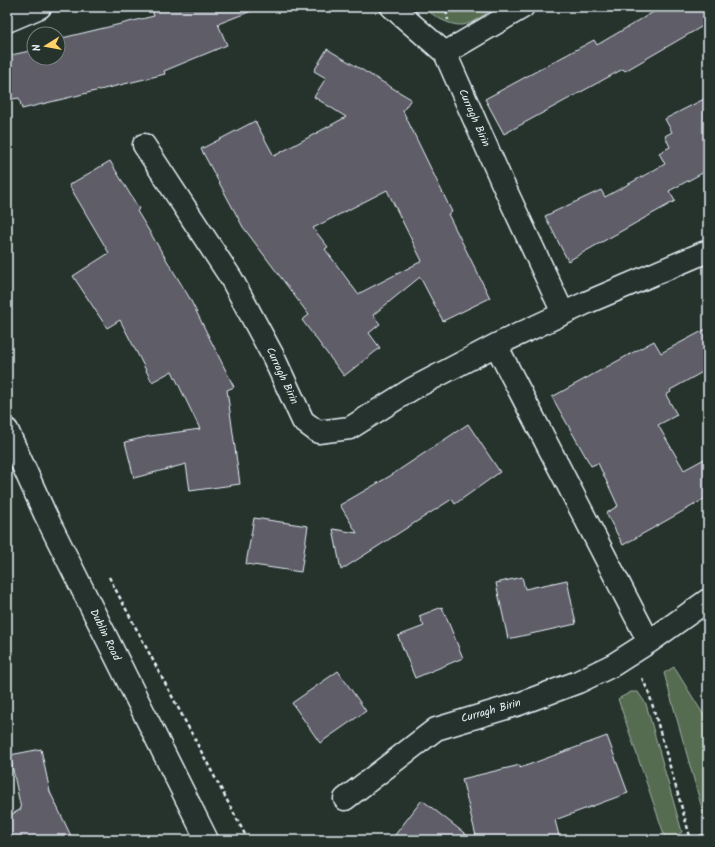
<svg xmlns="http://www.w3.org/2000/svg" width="715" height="847" font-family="Kalam,sans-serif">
<rect width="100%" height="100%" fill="#26332d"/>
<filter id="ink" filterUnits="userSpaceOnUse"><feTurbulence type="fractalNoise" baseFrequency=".025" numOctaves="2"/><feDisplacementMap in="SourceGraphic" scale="8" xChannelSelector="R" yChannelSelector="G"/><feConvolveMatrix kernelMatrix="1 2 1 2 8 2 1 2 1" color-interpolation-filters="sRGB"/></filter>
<g filter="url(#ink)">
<!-- green -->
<path fill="#556c51" stroke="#9eaea4" d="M 423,7 L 495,7 C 486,13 473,24 462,25 C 449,26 432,15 423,7 Z
M 674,667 L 705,717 L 708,727 L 708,818 L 705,819 L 664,673 Z
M 631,692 L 638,692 L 646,704 L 682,832 L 671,840 L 666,840 L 618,699 Z"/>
<!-- building -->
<path fill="#5f5d68" stroke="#e8f1f8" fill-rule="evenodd" d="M 151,7 L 259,8 L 218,24 L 227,45 L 164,71 L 165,74 L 22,109 L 19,98 L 7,100 L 7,56 L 34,50 L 34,58 L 58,58 L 58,39 L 154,16 Z
M 662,7 L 708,7 L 708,23 L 625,71 L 623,69 L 504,134 L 485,99 L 594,40 L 597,45 Z
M 327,49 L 411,99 L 403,111 L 452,212 L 448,214 L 490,298 L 443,321 L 420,277 L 373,315 L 380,324 L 369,333 L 380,348 L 344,376 L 302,320 L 309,315 L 243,227 L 201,149 L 255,121 L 274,156 L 346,117 L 314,97 L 326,78 L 314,71 ZM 387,190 L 422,261 L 358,294 L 325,249 L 328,247 L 313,228 Z
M 708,97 L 708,170 L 669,191 L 675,201 L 568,261 L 545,216 L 601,190 L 605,197 L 665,164 L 659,153 L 670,147 L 665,136 L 672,132 L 665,119 Z
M 110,161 L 139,209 L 137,211 L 189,297 L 234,387 L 227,390 L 240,484 L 190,491 L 186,464 L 134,478 L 125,442 L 150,436 L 200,429 L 172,371 L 152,382 L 120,320 L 107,328 L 73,276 L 109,253 L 69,185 Z
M 708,328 L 708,369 L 670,390 L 671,392 L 666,395 L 677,415 L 658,425 L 684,470 L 708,457 L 708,497 L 623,545 L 606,513 L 618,506 L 598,463 L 591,466 L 552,397 L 654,341 L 661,353 Z
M 468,424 L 500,472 L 455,504 L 452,499 L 341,570 L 333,529 L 357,533 L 340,505 L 390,476 Z
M 254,518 L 308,526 L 301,572 L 246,564 Z
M 522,577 L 525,589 L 567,580 L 576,624 L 508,639 L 496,583 Z
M 442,607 L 463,658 L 415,678 L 398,636 L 424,626 L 419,616 Z
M 338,671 L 366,711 L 320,743 L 292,703 Z
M 607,736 L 628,793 L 555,820 L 560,840 L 477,840 L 462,779 L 520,765 L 520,768 Z
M 41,749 L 50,792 L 73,840 L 7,840 L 7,817 L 21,809 L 10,755 Z
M 422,800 L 473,840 L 391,840 Z"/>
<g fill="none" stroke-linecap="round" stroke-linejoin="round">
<defs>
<path id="street" d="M 392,7 L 445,53 L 502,182 L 563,313
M 7,21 L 40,7
M 445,53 L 523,7
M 144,145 L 231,278 L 273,356 L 303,421 L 318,432 L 350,428 L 412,389 L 496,345 L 588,302 L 708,251
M 496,345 L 649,642 L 708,600
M 345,799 L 436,729 L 519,704 L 578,682 L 613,665 L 649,642"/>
<path id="secondary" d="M 7,430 L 45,514 L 207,840"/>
</defs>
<!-- street casing -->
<use href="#street" stroke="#e8f1f8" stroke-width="25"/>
<!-- secondary casing -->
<use href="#secondary" stroke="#e8f1f8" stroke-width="25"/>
<!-- path -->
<path stroke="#e8f1f8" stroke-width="2.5" stroke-dasharray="4 3" stroke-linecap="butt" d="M 441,7 L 446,10 L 448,20
M 446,10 L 457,11 L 464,8
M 109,577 L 248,840
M 642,678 L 649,693 L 691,840
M 693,840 L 708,832"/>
<!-- street -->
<use href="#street" stroke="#26332d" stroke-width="22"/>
<!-- secondary -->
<use href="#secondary" stroke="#26332d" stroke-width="22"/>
</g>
</g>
<g text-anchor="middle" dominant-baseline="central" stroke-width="3" stroke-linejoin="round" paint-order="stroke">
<!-- street labels -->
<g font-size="11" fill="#e8f1f8" stroke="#26332d">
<text transform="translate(474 118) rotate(66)">Curragh Birin</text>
<text transform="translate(282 376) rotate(65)">Curragh Birin</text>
<text transform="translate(105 635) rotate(64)">Dublin Road</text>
<text transform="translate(491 711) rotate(-16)">Curragh Birin</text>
</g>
</g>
<!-- margin -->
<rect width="715" height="847" fill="none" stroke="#26332d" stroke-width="24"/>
<rect x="12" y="12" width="691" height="823" fill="none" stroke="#e8f1f8" stroke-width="1.5" filter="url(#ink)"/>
<!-- north arrow -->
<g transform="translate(46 46) rotate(259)"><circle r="19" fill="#26332d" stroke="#747f7e"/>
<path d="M0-3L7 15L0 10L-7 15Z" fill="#ffd166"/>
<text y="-6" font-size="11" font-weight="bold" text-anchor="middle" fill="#e8f1f8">N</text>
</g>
</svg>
